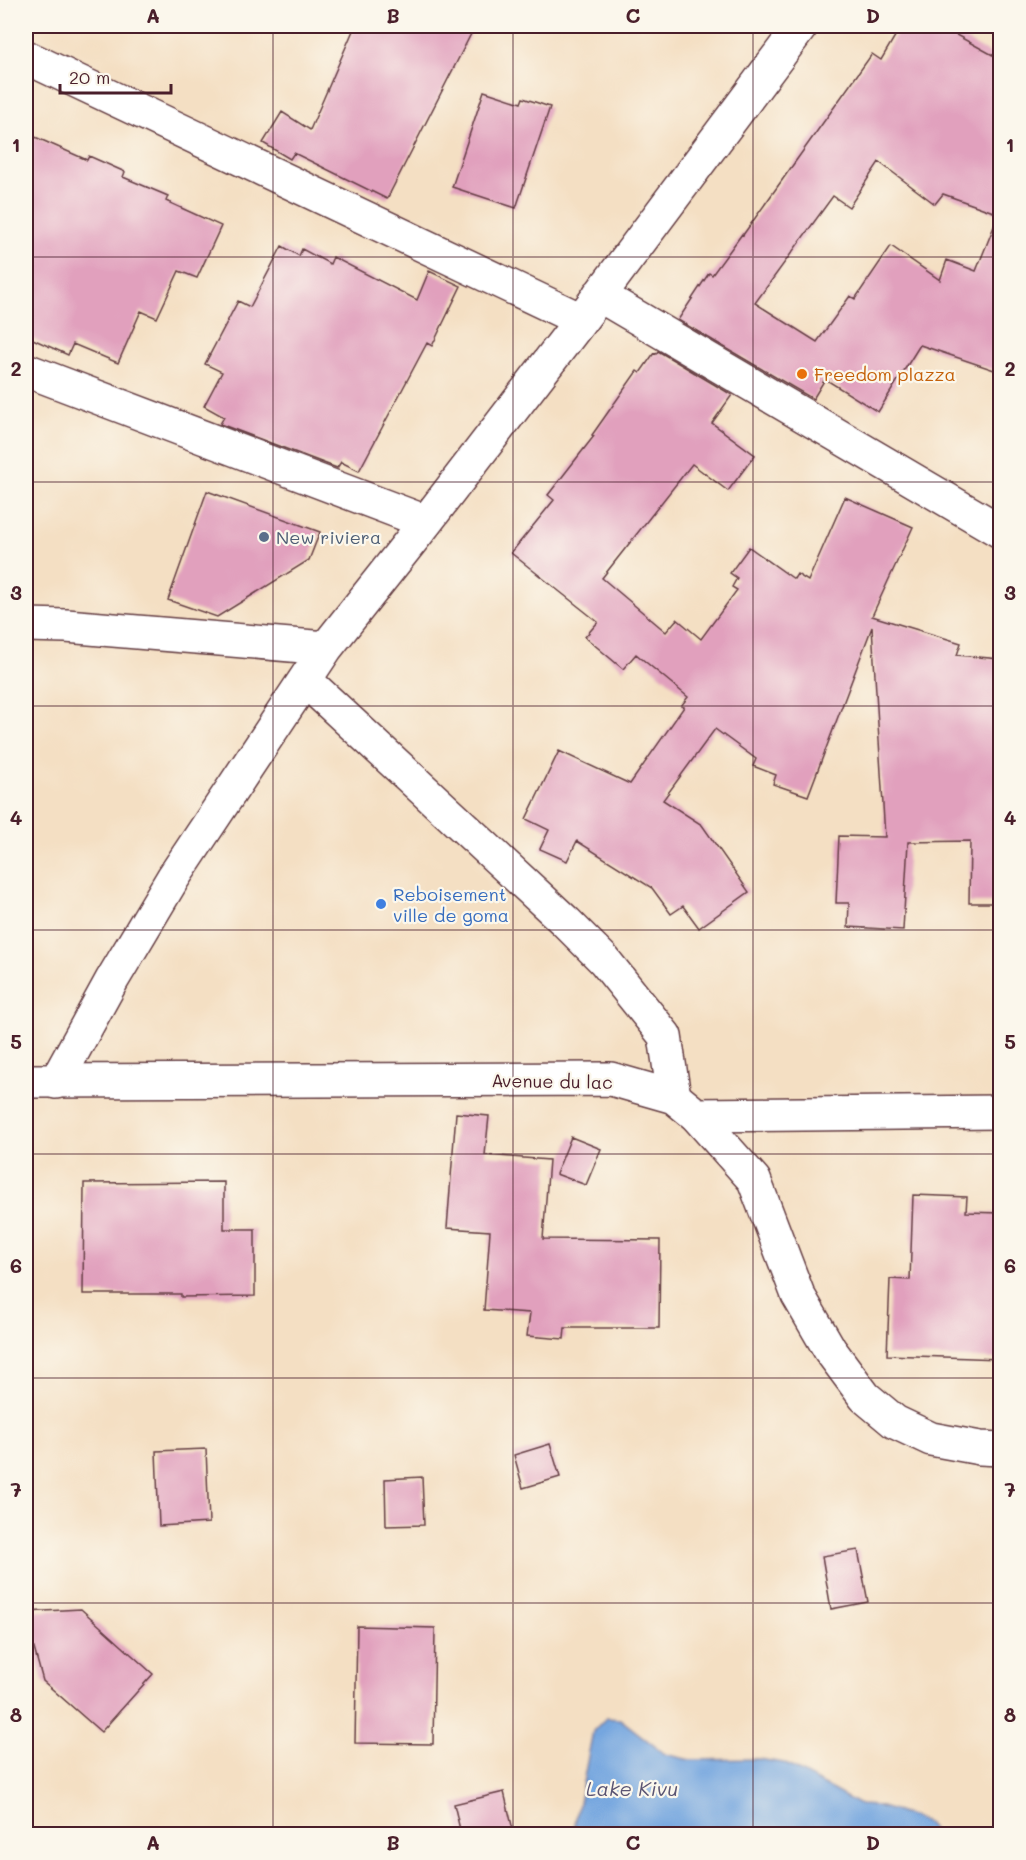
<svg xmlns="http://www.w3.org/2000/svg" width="1026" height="1860" font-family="Mali,sans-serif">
<rect width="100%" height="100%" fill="#fbf7ec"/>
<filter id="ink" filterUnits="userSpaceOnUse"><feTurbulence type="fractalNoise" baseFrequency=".0167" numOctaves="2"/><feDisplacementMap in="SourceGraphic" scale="12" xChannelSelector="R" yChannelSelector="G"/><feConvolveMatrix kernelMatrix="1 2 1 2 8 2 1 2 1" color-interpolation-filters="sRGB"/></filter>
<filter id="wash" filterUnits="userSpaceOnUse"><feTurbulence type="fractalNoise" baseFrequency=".008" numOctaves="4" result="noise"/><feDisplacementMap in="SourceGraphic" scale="24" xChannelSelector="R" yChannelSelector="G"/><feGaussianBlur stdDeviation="1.35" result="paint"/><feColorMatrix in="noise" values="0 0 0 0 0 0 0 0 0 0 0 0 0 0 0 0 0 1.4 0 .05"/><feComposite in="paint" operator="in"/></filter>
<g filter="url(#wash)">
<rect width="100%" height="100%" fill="#f4dfc3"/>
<!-- water -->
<path fill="#74a6df" stroke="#5f6285" stroke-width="1.5" d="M 606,1718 L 620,1719 L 665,1754 L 690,1760 L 758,1759 L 784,1763 L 860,1805 L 878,1806 L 914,1817 L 927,1823 L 936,1834 L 573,1834 L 593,1731 Z"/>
<g id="blocks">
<!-- building -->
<path fill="#e1a0bd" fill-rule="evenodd" d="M 355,26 L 475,26 L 387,199 L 294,153 L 290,159 L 263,143 L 282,112 L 310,130 Z
M 901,26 L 940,26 L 1000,59 L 1000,372 L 920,345 L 878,412 L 825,379 L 813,399 L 678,320 L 709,273 L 712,275 L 742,234 L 743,235 L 872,54 L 881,60 ZM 879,162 L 935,204 L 943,194 L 999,214 L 976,271 L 947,260 L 940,280 L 891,246 L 855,299 L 850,296 L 817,342 L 755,303 L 833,196 L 849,207 Z
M 484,91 L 521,103 L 523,98 L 550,107 L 516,208 L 452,187 Z
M 26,133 L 87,160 L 89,156 L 125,172 L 123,177 L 168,196 L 166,201 L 221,226 L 197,278 L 179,271 L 157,318 L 141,311 L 118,363 L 73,344 L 68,355 L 26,336 Z
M 282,246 L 299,256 L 302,249 L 330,264 L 333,257 L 417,300 L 429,271 L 461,286 L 432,346 L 427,343 L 359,471 L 341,462 L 337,468 L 220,424 L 224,417 L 204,406 L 222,372 L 205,364 L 238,301 L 250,307 Z
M 658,351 L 732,395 L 712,423 L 755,455 L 728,491 L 692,464 L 602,578 L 666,632 L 677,619 L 701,639 L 737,590 L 732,587 L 737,578 L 730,573 L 749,547 L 794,579 L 797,574 L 808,581 L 845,497 L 913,527 L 872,616 L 961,643 L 957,655 L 1000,659 L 1000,903 L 969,903 L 970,841 L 908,842 L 903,930 L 848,927 L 849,903 L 836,903 L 839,836 L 885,837 L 872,627 L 808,796 L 773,784 L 776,775 L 753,766 L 756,759 L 715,729 L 663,800 L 702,825 L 749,892 L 699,928 L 683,906 L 671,914 L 652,888 L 577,841 L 567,861 L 540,849 L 549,830 L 526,819 L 559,751 L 630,784 L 684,707 L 681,706 L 688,697 L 636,654 L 623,669 L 585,637 L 598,622 L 511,553 L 554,500 L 548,495 L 594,436 L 592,435 L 637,371 L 640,373 L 654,353 L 656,354 Z
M 207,491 L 320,532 L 309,560 L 217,617 L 168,600 Z
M 456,1113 L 489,1116 L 485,1155 L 549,1160 L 543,1239 L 660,1240 L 659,1328 L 565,1328 L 564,1339 L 527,1336 L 530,1313 L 484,1310 L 490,1231 L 447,1228 Z
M 571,1137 L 601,1149 L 586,1185 L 556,1174 Z
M 224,1182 L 224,1229 L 255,1229 L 255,1296 L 181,1297 L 181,1294 L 83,1294 L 84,1183 Z
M 913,1195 L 967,1197 L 966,1212 L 1000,1213 L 997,1280 L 1000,1280 L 1000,1359 L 887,1355 L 890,1279 L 910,1280 Z
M 550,1444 L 560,1477 L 523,1488 L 514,1455 Z
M 206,1449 L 209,1523 L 159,1526 L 156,1451 Z
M 422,1477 L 424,1525 L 386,1526 L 385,1479 Z
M 858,1550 L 868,1602 L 831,1609 L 822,1556 Z
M 81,1609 L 153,1674 L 101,1732 L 43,1681 L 32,1641 L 26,1642 L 26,1612 Z
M 357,1626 L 435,1628 L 433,1744 L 355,1743 Z
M 504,1792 L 514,1834 L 461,1834 L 454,1804 Z"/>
</g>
</g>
<g filter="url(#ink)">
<use href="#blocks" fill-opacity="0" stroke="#643c42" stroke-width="1.5"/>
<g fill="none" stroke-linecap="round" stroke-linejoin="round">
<defs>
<path id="minor" d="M 26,57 L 581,320
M 599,295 L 1000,531
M 26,370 L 426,522
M 26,625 L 66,626 L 326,648
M 305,680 L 566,922 L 604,960 L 665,1036 L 674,1097
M 56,1082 L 112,980 L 173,878 L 326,648 L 426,522 L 581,320 L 801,26
M 696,1115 L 1000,1112"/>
<path id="major" d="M 26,1081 L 611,1079 L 674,1097 L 696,1115 L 754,1180 L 798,1295 L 830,1350 L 865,1397 L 895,1422 L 931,1439 L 980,1448 L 1000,1449"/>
</defs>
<!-- minor casing -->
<use href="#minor" stroke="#643c42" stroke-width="36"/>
<!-- major casing -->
<use href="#major" stroke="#643c42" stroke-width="36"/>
<!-- minor -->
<use href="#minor" stroke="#fff" stroke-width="33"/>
<!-- major -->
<use href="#major" stroke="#fff" stroke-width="33"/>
</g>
</g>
<!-- grid -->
<path fill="none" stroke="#4a1f2b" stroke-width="1.5" stroke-opacity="0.55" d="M 273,26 L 273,1834M 513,26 L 513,1834M 753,26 L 753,1834M 26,257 L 1000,257M 26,482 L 1000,482M 26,706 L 1000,706M 26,930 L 1000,930M 26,1154 L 1000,1154M 26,1378 L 1000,1378M 26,1603 L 1000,1603"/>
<!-- markers -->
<circle fill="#e8710a" stroke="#fbf7ec" stroke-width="2" cx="802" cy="374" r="6"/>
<circle fill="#5c6f8a" stroke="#fbf7ec" stroke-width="2" cx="264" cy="537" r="6"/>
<circle fill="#3f7fe0" stroke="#fbf7ec" stroke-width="2" cx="381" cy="904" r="6"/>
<g text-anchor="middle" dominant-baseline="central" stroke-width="4.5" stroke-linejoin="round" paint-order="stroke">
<!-- food labels -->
<g font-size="18" fill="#c56008" stroke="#fbf7ec" text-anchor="start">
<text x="814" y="374">Freedom plazza</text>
</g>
<!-- service labels -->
<g font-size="18" fill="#4e5e75" stroke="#fbf7ec" text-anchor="start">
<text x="276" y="537">New riviera</text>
</g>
<!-- shop labels -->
<g font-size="18" fill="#366cbe" stroke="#fbf7ec" text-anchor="start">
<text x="393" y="894">Reboisement<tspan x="393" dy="21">ville de goma</tspan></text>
</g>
<!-- street labels -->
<g font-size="18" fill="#4a1f2b" stroke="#fbf7ec">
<text transform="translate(552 1081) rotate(1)">Avenue du lac</text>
</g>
<!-- water labels -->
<g font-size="20" font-style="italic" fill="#5b5573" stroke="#fbf7ec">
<text x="632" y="1788">Lake Kivu</text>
</g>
</g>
<!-- margin -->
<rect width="1026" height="1860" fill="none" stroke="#fbf7ec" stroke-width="66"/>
<!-- scale -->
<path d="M60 84v9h111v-9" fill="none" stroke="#4a1f2b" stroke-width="3"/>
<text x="69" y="84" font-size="18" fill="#4a1f2b" stroke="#fbf7ec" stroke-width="4.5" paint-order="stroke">20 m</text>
<rect x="33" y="33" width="960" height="1794" fill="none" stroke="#4a1f2b" stroke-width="2"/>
<g font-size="20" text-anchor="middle" font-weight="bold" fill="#4a1f2b">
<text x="153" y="23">A</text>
<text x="393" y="23">B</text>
<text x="633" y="23">C</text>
<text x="873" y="23">D</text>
<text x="16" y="152">1</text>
<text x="1010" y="152">1</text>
<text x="16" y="376">2</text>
<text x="1010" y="376">2</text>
<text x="16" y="600">3</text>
<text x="1010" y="600">3</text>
<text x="16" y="825">4</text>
<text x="1010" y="825">4</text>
<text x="16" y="1049">5</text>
<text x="1010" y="1049">5</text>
<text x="16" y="1273">6</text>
<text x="1010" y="1273">6</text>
<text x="16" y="1497">7</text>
<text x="1010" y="1497">7</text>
<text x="16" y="1722">8</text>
<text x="1010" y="1722">8</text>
<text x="153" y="1850">A</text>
<text x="393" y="1850">B</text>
<text x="633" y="1850">C</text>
<text x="873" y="1850">D</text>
</g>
</svg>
